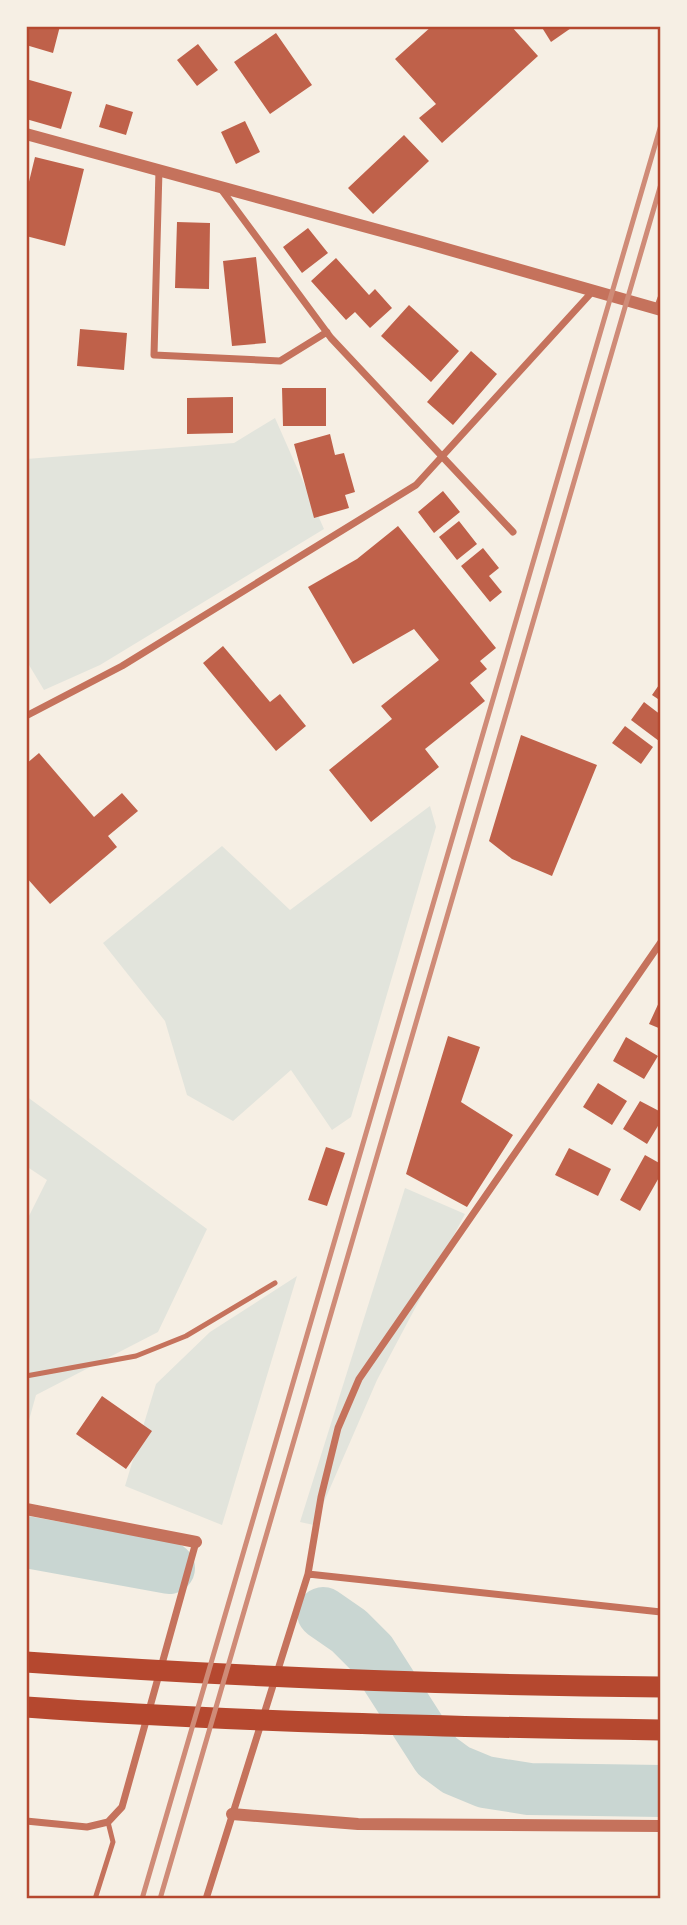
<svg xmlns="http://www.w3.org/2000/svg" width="687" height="1925" font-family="'Titillium Web',sans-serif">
<rect width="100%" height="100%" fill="#f6efe4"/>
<!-- green -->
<path fill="#e2e4dc" d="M 275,418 L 324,529 L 100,665 L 44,690 L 26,660 L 26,459 L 234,443 Z
M 430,806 L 436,827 L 351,1117 L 332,1130 L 291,1070 L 233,1121 L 187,1095 L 165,1021 L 103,943 L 222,846 L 290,910 Z
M 26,1096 L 207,1229 L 158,1332 L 36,1395 L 26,1431 L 26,1215 L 29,1216 L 47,1180 L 26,1166 Z
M 405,1188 L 465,1214 L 377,1380 L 314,1525 L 300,1522 Z
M 297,1276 L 222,1525 L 125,1486 L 156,1384 L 210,1332 Z"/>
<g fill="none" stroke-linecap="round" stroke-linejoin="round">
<!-- river -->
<path stroke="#c9d6d2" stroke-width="52" d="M 26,1542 L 169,1568
M 323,1613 L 349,1631 L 371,1653 L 437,1756 L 456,1770 L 485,1782 L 529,1789 L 661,1791"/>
</g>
<!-- building -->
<path fill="#bf614a" d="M 26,26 L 60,26 L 53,53 L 26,45 Z
M 432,26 L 511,26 L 538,56 L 442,143 L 419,118 L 436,104 L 395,59 Z
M 541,26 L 574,26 L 551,42 Z
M 276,33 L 312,85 L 270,114 L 234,62 Z
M 198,44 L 218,70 L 197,86 L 177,60 Z
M 26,79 L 72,92 L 61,129 L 26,119 Z
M 106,104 L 133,112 L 126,135 L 99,127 Z
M 245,121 L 260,152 L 236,164 L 221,132 Z
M 404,135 L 429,161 L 373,214 L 348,188 Z
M 35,157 L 84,169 L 65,246 L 26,236 L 26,194 Z
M 177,222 L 210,223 L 209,289 L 175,288 Z
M 308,228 L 328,253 L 302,273 L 283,247 Z
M 256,257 L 266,343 L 232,346 L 223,261 Z
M 336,258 L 369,295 L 375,289 L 392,308 L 370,328 L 355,312 L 346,320 L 311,281 Z
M 409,305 L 459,351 L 431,382 L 381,336 Z
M 80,329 L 127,333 L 124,370 L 77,366 Z
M 471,351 L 497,374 L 453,425 L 427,402 Z
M 282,388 L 326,388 L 326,426 L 283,426 Z
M 233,397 L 233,433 L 187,434 L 187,398 Z
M 330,434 L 335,455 L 344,453 L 355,492 L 345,495 L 349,508 L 314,518 L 294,444 Z
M 443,491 L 460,512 L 434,533 L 418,512 Z
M 459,521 L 477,544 L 457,560 L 439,537 Z
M 398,526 L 496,648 L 480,661 L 487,669 L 470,683 L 485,701 L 425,749 L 439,767 L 371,822 L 329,770 L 392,719 L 381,706 L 439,660 L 414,629 L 353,664 L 308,587 L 357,559 Z
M 483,548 L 499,568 L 489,576 L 502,592 L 490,602 L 461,566 Z
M 223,646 L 270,702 L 280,694 L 306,726 L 276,751 L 203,663 Z
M 661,682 L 661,701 L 652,695 Z
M 644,702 L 661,715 L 661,738 L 659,741 L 631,720 Z
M 625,726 L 653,747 L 641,764 L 612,743 Z
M 521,735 L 597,765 L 552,876 L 512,859 L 489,841 Z
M 39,753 L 94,817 L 122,793 L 138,811 L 108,836 L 117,847 L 50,904 L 26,877 L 26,764 Z
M 661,998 L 661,1029 L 649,1024 Z
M 448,1036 L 480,1047 L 461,1102 L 513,1135 L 467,1207 L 406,1174 Z
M 626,1037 L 658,1056 L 644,1079 L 613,1061 Z
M 598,1083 L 627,1101 L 612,1125 L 583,1107 Z
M 640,1101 L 661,1112 L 661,1121 L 647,1144 L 623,1129 Z
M 326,1147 L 345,1153 L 327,1206 L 308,1200 Z
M 569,1148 L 611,1169 L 598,1196 L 555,1175 Z
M 645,1155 L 661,1164 L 661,1174 L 640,1211 L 620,1200 Z
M 102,1396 L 152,1431 L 126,1469 L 76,1434 Z"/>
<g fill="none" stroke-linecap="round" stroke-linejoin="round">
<!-- service -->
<path stroke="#c5725c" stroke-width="5" d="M 26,1376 L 136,1356 L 186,1336 L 275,1283
M 95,1899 L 113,1842 L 108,1822"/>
<!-- minor -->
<path stroke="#c5725c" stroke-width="7" d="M 159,170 L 154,355 L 280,361 L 327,332
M 221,189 L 331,338 L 513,532
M 657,309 L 661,298
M 26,716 L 122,666 L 416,485 L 592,292
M 308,1574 L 321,1497 L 338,1428 L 359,1379 L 661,942
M 26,1821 L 87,1827 L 108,1822 L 122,1807 L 196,1542
M 206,1899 L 308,1574 L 661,1612"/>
<!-- tertiary -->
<path stroke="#c5725c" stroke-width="12" d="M 26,134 L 422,242 L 661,310
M 26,1509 L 196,1542
M 232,1814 L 358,1824 L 661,1826"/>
<!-- motorway -->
<path stroke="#b5482f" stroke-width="21" d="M 26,1662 C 237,1677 449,1685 661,1687
M 26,1707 C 237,1722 449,1727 661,1730"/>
<!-- rail -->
<path stroke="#cf8b77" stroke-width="5" d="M 142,1899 L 661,125
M 160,1899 L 661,184"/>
</g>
<!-- border -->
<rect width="687" height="1925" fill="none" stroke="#f6efe4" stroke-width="56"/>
<rect x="28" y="28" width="631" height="1869" fill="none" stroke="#b5482f" stroke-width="2.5"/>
</svg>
